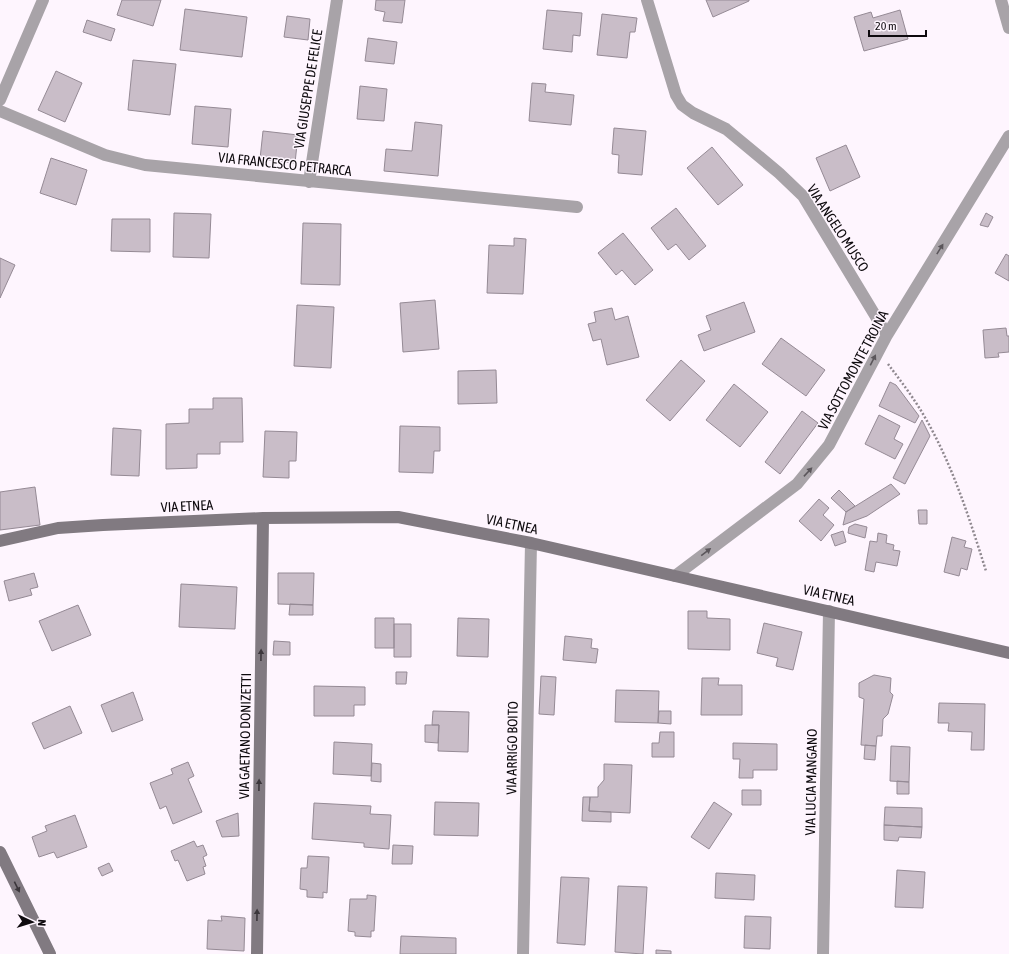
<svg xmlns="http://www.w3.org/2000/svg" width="1009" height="954" font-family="'Asap Condensed',sans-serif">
<rect width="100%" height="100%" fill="#fef5fe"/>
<!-- building -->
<path fill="#c9bdc8" stroke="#958a95" d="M 122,0 L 161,0 L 153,26 L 117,15 Z
M 376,0 L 405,0 L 402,23 L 383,21 L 385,12 L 375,10 Z
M 706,0 L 749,0 L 749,1 L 713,17 Z
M 185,9 L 247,17 L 242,57 L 180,50 Z
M 547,10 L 582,13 L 580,36 L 573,35 L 572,52 L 543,49 Z
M 900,10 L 908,39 L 864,51 L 854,17 L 871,12 L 873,18 Z
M 602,14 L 637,18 L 635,32 L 630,32 L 627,58 L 597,55 Z
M 287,16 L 310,19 L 308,40 L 284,37 Z
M 87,20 L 115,29 L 111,41 L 83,32 Z
M 368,38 L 397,42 L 394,64 L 365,61 Z
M 133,60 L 176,64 L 170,115 L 128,110 Z
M 56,71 L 82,83 L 65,122 L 38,110 Z
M 532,83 L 546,84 L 545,92 L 574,95 L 571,125 L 529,121 Z
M 360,86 L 387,89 L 384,121 L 357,119 Z
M 195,106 L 231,109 L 228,147 L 192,144 Z
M 415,122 L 442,125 L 438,176 L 384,171 L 386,149 L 412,151 Z
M 614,128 L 646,131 L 642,175 L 618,173 L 619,155 L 612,154 Z
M 263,131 L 298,135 L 295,163 L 260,159 Z
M 846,145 L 860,177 L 830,191 L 816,158 Z
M 712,147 L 743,185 L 718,205 L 687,168 Z
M 51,158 L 87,170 L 76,205 L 40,193 Z
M 676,208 L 706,246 L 689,260 L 676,244 L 668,250 L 651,228 Z
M 174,213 L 211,214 L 209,258 L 173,257 Z
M 986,213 L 993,217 L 988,227 L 980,225 Z
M 112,219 L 150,219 L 150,252 L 111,251 Z
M 303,223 L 341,224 L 340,285 L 301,284 Z
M 623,233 L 653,270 L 635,285 L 622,270 L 616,275 L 598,253 Z
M 514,238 L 526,239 L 523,294 L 487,293 L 489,245 L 514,246 Z
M 1006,254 L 1009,256 L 1009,281 L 995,273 Z
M 0,258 L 15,265 L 0,298 Z
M 435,300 L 439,349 L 403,352 L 400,303 Z
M 744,302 L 755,332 L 704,351 L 698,335 L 711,330 L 706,316 Z
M 297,305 L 334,307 L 331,368 L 294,366 Z
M 612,308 L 615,320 L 628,316 L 639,357 L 607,365 L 601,339 L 593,341 L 588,324 L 596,322 L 594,312 Z
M 1006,328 L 1007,336 L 1009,336 L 1009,352 L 998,353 L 999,357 L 985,358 L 983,330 Z
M 781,338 L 825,370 L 806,396 L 762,364 Z
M 681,360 L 705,381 L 670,421 L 646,400 Z
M 496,370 L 497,403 L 458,404 L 458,371 Z
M 890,382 L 896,385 L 919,416 L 915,423 L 879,406 Z
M 734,384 L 768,412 L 740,447 L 706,420 Z
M 213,398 L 242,398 L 243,442 L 220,442 L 220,454 L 197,454 L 197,468 L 166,469 L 166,424 L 189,423 L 189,409 L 213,409 Z
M 802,411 L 818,423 L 780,474 L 765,462 Z
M 879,415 L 900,426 L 894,439 L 903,444 L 895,459 L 865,444 Z
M 922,420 L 930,436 L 905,484 L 893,478 Z
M 400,426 L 440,427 L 440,451 L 434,451 L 433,473 L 399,472 Z
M 113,428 L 141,430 L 139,476 L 111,475 Z
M 265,431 L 297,432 L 296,461 L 289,461 L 289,478 L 263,477 Z
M 891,484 L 900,494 L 867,516 L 843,525 L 846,512 Z
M 35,487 L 40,525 L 0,530 L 0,492 Z
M 839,490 L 855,506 L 846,512 L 831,498 Z
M 819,499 L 829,508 L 823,515 L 834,525 L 821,541 L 799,521 Z
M 918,510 L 927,510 L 927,524 L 919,524 Z
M 855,524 L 867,527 L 865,538 L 848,533 L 849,527 Z
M 843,531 L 846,542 L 835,546 L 831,535 Z
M 878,533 L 887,535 L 886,543 L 894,545 L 893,550 L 900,551 L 897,566 L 876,562 L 874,572 L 865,570 L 870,541 L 877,542 Z
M 952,537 L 966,541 L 964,547 L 972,549 L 967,570 L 961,568 L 959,576 L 944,572 Z
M 34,573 L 38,587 L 30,589 L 32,595 L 9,601 L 4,581 Z
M 278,573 L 314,573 L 313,605 L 278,604 Z
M 181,584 L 237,587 L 235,629 L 179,627 Z
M 290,604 L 313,605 L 313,615 L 289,615 Z
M 78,605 L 91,635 L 52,651 L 39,621 Z
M 688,611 L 707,611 L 707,618 L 730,619 L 730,650 L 688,649 Z
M 375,618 L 394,618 L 394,648 L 375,648 Z
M 458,618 L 489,619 L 488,657 L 457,656 Z
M 764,623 L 802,632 L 793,670 L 776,666 L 778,658 L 757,653 Z
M 394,624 L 411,624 L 411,657 L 394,657 Z
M 565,636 L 592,639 L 591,648 L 598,649 L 596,663 L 563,660 Z
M 274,641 L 290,642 L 290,655 L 273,655 Z
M 396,672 L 407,672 L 406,684 L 396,684 Z
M 874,675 L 891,678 L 890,692 L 893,695 L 888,714 L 883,719 L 882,736 L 877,736 L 876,746 L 861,745 L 864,699 L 859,697 L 859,683 Z
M 541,676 L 556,677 L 554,715 L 539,714 Z
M 702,678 L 719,678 L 718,685 L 742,685 L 742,715 L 701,715 Z
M 314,686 L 365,687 L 365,705 L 354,705 L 354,716 L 314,716 Z
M 616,690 L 659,691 L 658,723 L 615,722 Z
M 133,692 L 143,720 L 112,732 L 101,705 Z
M 939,703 L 985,704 L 984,750 L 971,750 L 972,732 L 948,731 L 949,723 L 938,723 Z
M 70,706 L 82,733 L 44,749 L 32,723 Z
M 433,711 L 469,712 L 468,752 L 438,751 L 439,725 L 432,725 Z
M 659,711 L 671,711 L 671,724 L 658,723 Z
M 425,725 L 439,725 L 438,743 L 425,742 Z
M 660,732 L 674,732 L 674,757 L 652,757 L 652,743 L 659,743 Z
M 334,742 L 372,744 L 371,776 L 333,774 Z
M 733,743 L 777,744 L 777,770 L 753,770 L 753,778 L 739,778 L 740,759 L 733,759 Z
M 865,745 L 876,746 L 875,760 L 864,759 Z
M 891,746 L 910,747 L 909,782 L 890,781 Z
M 188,762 L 194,776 L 188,779 L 202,812 L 173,824 L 166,806 L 160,809 L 150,783 L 173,774 L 171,769 Z
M 372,763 L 381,764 L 381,782 L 371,781 Z
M 604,764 L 632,765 L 630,813 L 589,811 L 590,797 L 598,797 L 598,787 L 604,780 Z
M 897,781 L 909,782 L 909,794 L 897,794 Z
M 742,790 L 761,790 L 761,805 L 742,805 Z
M 583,797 L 590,797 L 589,811 L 611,812 L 611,822 L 582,821 Z
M 435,802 L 479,803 L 478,836 L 434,835 Z
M 714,802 L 732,814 L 709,849 L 691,837 Z
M 314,803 L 371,806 L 370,814 L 391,815 L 389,849 L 364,847 L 364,843 L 312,839 Z
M 885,807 L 922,808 L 922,827 L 884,825 Z
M 238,813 L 239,836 L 222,837 L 216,821 Z
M 75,815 L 87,847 L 57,858 L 54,852 L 39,857 L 32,837 L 47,831 L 45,826 Z
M 884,825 L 922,827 L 921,838 L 899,837 L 898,841 L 884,840 Z
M 194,841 L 197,847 L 203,845 L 207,855 L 203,857 L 206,866 L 203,867 L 205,874 L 187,881 L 178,860 L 175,861 L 171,851 Z
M 393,845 L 413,846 L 412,864 L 392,864 Z
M 308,856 L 329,857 L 327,893 L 323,892 L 323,898 L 307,897 L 307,890 L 300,889 L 301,868 L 307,868 Z
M 109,863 L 113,871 L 102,876 L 98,868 Z
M 897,870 L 925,872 L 923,908 L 895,907 Z
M 716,873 L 755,875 L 754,900 L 715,898 Z
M 561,877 L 589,878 L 585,945 L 557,943 Z
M 618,886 L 647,887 L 643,954 L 615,952 Z
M 367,895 L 376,896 L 374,931 L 371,931 L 371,937 L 355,936 L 355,932 L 348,931 L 350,899 L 367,899 Z
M 221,916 L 245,918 L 244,951 L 207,949 L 208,920 L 222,921 Z
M 745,916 L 771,917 L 770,949 L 744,948 Z
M 401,936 L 456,938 L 456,954 L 400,954 Z
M 656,950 L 671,951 L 671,954 L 656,954 Z"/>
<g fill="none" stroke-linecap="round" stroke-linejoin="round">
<!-- path -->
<path stroke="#8f888f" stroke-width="2.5" stroke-dasharray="2 2" stroke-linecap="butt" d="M 888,364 C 900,380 913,397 923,414 C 952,463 969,517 986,571"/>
<!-- street -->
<path stroke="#a8a3a8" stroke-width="12" d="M 647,0 L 676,95 L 682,105 L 693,113 L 726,129 L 779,173 L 803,196 L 887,335
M 1001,0 L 1009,28
M 0,100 L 43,0
M 0,111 L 105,155 L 145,165 L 577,207
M 309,182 L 337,0
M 675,576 L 797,484 L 829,445 L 887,335 L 1009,136
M 523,954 L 531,543
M 823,954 L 829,611"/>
<!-- secondary -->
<path stroke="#817a81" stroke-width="12" d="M 0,541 L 58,528 L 103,525 L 263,518 L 398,517 L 531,543 L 675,576 L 1009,653
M 0,852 L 50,954
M 257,954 L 263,518"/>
</g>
<!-- one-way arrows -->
<defs><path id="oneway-solid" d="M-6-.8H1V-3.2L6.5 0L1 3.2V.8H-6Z"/></defs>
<g fill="#5b565b">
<use href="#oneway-solid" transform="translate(940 249) rotate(-58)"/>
<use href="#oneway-solid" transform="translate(873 360) rotate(-63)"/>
<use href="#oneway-solid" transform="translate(808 472) rotate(-47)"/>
<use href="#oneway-solid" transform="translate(706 552) rotate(-37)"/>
</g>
<g fill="#3c373c">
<use href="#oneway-solid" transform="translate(261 655) rotate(-89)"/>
<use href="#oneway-solid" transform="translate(259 785) rotate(-89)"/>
<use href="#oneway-solid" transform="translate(17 887) rotate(64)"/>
<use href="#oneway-solid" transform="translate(257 915) rotate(-89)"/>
</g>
<g text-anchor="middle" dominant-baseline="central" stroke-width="3" stroke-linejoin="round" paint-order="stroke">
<!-- street labels -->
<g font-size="14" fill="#0e0a0e" stroke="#fef5fe">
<text transform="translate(308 89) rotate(-81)">VIA GIUSEPPE DE FELICE</text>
<text transform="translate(285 164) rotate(6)">VIA FRANCESCO PETRARCA</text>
<text transform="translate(838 228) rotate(57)">VIA ANGELO MUSCO</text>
<text transform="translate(853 370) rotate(-62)">VIA SOTTOMONTE TROINA</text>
<text transform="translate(187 506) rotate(-3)">VIA ETNEA</text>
<text transform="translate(512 524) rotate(12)">VIA ETNEA</text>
<text transform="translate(829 595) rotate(13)">VIA ETNEA</text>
<text transform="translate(245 736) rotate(-89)">VIA GAETANO DONIZETTI</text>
<text transform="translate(512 748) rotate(-89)">VIA ARRIGO BOITO</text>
<text transform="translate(811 782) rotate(-89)">VIA LUCIA MANGANO</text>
</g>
</g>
<!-- north arrow -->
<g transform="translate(32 922) rotate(94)" stroke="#fef5fe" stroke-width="3" paint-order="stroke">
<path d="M0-3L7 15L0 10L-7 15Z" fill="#0e0a0e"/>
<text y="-6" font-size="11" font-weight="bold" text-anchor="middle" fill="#0e0a0e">N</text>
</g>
<!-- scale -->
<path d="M869 30v6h57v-6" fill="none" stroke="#0e0a0e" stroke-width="2"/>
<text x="875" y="30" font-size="12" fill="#0e0a0e" stroke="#fef5fe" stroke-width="3" paint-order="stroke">20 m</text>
</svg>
